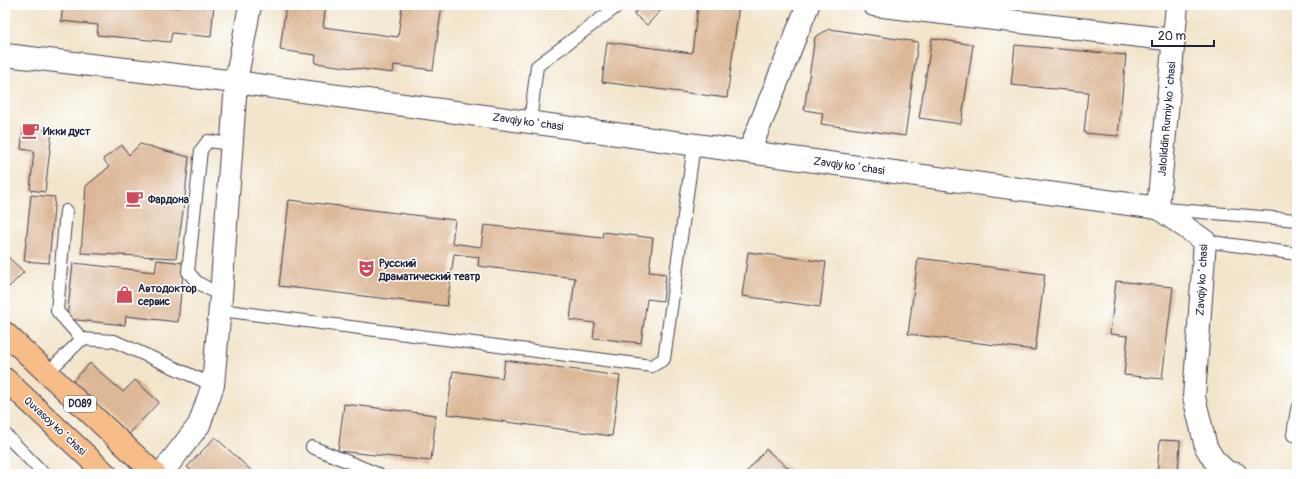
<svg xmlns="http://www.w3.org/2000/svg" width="1302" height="479" font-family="Pangolin,sans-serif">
<defs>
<pattern id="building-hatch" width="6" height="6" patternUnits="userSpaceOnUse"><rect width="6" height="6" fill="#e1bc9a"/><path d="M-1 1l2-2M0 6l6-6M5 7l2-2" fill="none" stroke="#c1a186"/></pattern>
</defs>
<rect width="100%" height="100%" fill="#fff"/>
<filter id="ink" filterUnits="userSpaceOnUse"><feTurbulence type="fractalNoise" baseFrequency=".025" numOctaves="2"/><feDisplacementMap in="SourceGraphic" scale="8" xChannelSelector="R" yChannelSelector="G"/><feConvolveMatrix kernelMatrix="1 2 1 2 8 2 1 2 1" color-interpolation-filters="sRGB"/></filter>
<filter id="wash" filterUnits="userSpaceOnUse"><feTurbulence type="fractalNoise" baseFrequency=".012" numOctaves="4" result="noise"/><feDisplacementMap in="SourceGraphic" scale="16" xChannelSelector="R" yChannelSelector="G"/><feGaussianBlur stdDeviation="0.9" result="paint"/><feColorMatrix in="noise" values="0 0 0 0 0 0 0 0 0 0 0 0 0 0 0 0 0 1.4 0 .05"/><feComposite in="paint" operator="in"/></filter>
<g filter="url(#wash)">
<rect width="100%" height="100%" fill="#f2e5cb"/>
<g id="blocks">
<!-- building -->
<path fill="url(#building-hatch)" d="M 63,5 L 152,5 L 179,8 L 179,5 L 214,5 L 211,37 L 172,33 L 170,42 L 97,35 L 98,25 L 61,21 Z
M 286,5 L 326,5 L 323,27 L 398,37 L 402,5 L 442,5 L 433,70 L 394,65 L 393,73 L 315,63 L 316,55 L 280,50 Z
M 642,5 L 666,5 L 647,25 L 634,14 Z
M 698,5 L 739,5 L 727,98 L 602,82 L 607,42 L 692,53 Z
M 829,29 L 918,42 L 905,136 L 821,124 L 823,113 L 804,110 L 815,37 Z
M 932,38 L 973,45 L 961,124 L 919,118 Z
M 1015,45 L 1126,55 L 1118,136 L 1084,133 L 1088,92 L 1011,85 Z
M 23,128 L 52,131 L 45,192 L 30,190 L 34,151 L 21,149 Z
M 140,144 L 189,157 L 184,205 L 176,258 L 81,253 L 86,186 L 109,167 L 103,159 L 122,145 L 129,155 Z
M 31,195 L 55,197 L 49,263 L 24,261 Z
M 289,200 L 455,220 L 452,243 L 481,247 L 484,225 L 602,238 L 603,232 L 653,238 L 649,272 L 666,274 L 663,301 L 647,299 L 641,343 L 593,338 L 595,323 L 570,320 L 575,278 L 478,266 L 479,257 L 454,254 L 447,306 L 279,286 Z
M 748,252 L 826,262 L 820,307 L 742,296 Z
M 5,254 L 24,272 L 5,291 Z
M 918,258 L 1045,274 L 1035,350 L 908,334 Z
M 157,260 L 184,263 L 178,322 L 126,316 L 125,325 L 67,319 L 73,263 L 155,272 Z
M 1116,281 L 1173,287 L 1162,379 L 1124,375 L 1128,336 L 1110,334 Z
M 505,360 L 620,376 L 612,436 L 447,414 L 453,371 L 502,378 Z
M 90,363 L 123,392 L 135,380 L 159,402 L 129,434 L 72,382 Z
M 344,404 L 436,415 L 431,461 L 338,451 Z
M 215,437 L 255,474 L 195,474 L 187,467 Z
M 1160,440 L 1180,441 L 1178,474 L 1157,474 Z
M 766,449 L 795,474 L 745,474 Z"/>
</g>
</g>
<g filter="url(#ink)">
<use href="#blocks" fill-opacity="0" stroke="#413f51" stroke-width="1"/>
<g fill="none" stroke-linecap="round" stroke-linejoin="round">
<defs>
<path id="service" d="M 530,122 L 537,66 L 619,5
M 1165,209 L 1297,220
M 66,211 L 57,311 L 82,339
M 1205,241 L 1297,254
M 221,296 L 197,282 L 188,272 L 201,150 L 208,141 L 231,144
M 220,310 L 652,366 L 664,359 L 694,145
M 47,373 L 82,339 L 114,341 L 213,385
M 5,434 L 44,474
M 1293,435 L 1297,409
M 312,447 L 378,474"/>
<path id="minor" d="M 874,5 L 1174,40
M 5,55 L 236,82 L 1158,208 L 1205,241 L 1194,397 L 1206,447 L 1214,460 L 1228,473 L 1236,474
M 749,152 L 808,5
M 1158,208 L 1177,5
M 161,474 L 199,425 L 213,385 L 221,296 L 236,82 L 250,5"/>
<path id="primary" d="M 5,333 L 155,474
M 5,379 L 106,474"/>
</defs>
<!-- service casing -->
<use href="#service" stroke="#413f51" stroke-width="14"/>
<!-- minor casing -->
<use href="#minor" stroke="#413f51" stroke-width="24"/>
<!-- primary casing -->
<use href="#primary" stroke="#413f51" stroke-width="24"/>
<!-- service -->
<use href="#service" stroke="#fff" stroke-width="12"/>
<!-- minor -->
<use href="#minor" stroke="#fff" stroke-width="22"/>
<!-- primary -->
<use href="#primary" stroke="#f7bd88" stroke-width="22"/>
</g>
</g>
<!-- icons -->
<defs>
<symbol id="cafe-bare" viewBox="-9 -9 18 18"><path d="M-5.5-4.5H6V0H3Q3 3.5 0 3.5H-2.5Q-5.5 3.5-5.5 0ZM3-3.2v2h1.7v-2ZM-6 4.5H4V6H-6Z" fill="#d1495b" stroke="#fff" stroke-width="2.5" paint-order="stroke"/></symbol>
<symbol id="theatre-bare" viewBox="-9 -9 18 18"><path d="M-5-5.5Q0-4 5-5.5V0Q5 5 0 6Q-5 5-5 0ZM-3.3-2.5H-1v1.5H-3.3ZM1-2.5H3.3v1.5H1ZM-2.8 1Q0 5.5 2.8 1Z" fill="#d1495b" stroke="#fff" stroke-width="2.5" paint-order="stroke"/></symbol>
<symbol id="shop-bare" viewBox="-9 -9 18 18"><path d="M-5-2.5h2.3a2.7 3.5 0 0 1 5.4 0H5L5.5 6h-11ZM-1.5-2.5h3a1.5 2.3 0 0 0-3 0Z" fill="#d1495b" stroke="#fff" stroke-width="2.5" paint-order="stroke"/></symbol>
</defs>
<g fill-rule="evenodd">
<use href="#cafe-bare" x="18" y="118" width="25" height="25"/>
<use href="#cafe-bare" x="122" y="186" width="25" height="25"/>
<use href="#theatre-bare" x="354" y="256" width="25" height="25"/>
<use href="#shop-bare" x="112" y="282" width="25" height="25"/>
</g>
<g text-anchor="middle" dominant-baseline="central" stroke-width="3" stroke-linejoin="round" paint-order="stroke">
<!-- shield labels -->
<rect fill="#fff" stroke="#646476" stroke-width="1" x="64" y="396" width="32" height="16" rx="3"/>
<g font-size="10" font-weight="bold" fill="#22223b">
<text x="80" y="404">D089</text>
</g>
<!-- street labels -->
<g font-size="11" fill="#22223b" stroke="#fff">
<text transform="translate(1167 119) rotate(-85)">Jaloliddin Rumiy koʻchasi</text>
<text transform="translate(528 122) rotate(8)">Zavqiy koʻchasi</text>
<text transform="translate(849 166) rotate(8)">Zavqiy koʻchasi</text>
<text transform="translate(1202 280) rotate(-87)">Zavqiy koʻchasi</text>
<text transform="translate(55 426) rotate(43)">Quvasoy koʻchasi</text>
</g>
<!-- poi labels -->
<g font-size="11" font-weight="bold" fill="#22223b" stroke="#fff" text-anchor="start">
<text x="43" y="131">Икки дуст</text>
<text x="148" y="199">Фардона</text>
<text x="379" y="263">Русский<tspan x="379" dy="13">Драматический театр</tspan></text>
<text x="138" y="288">Автодоктор<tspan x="138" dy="13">сервис</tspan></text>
</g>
</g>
<!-- margin -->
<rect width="1302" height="479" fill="none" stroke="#fff" stroke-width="20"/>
<!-- scale -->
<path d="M1152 40v6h62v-6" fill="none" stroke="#22223b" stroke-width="2"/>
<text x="1158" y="40" font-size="12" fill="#22223b" stroke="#ffffff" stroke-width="3" paint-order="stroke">20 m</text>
</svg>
